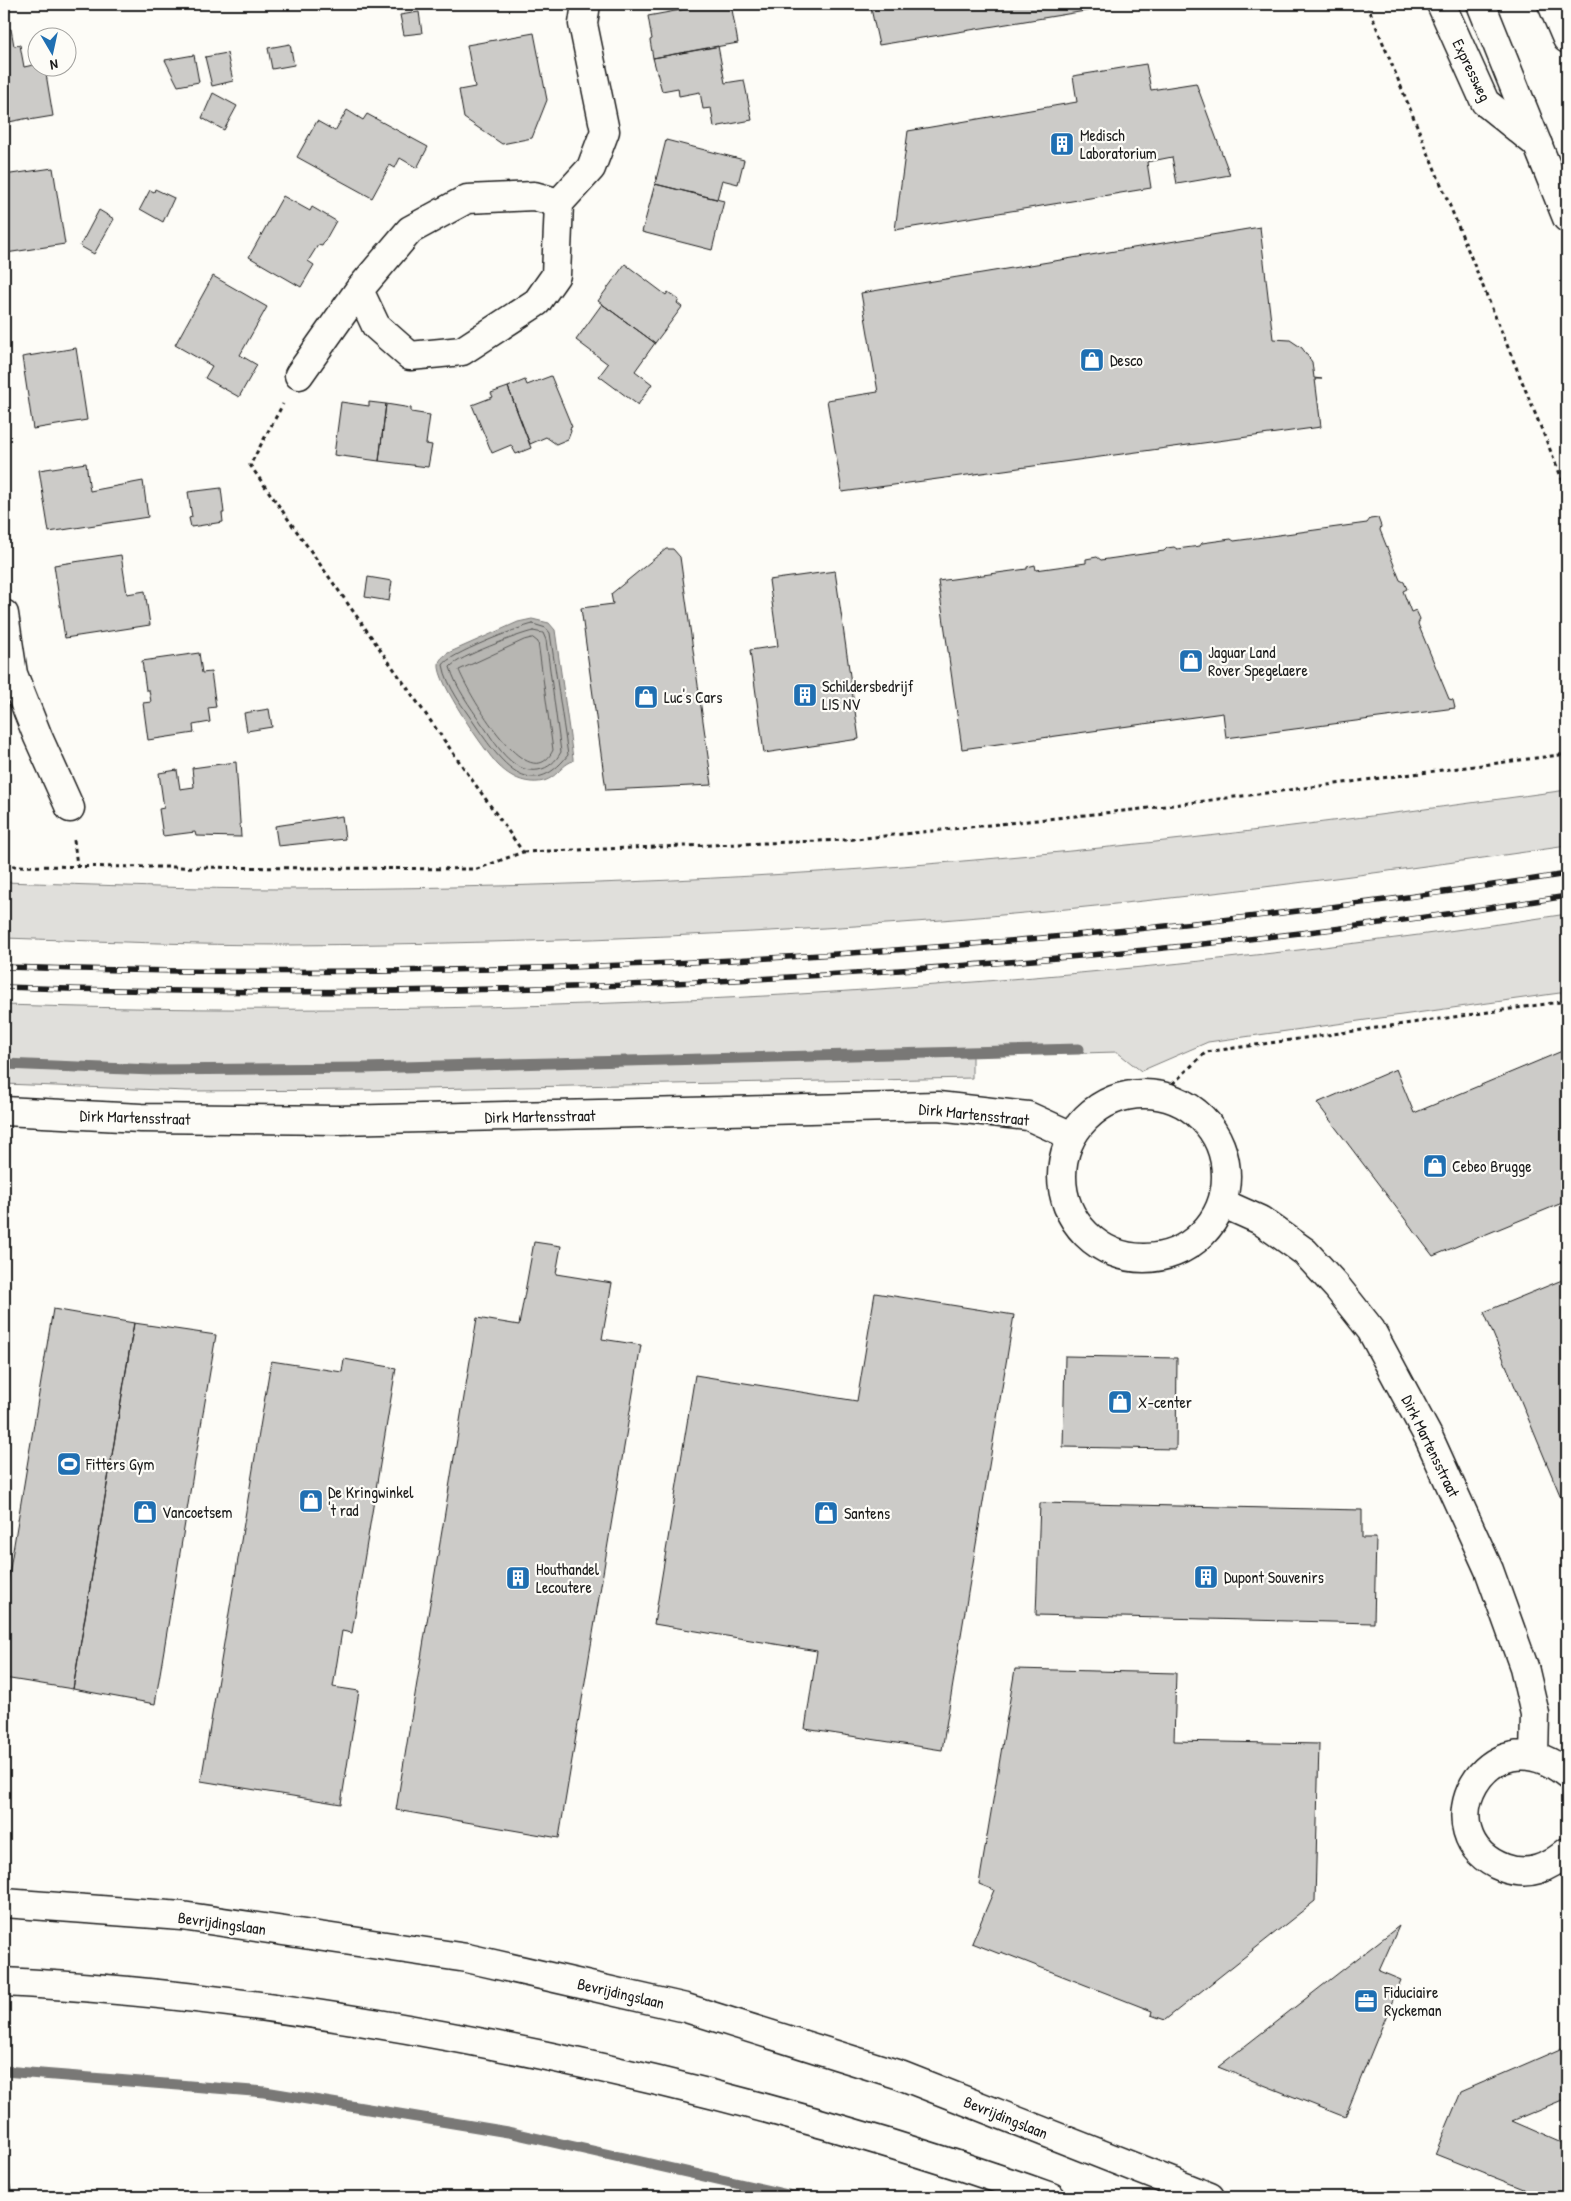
<svg xmlns="http://www.w3.org/2000/svg" width="1571" height="2201" font-family="'Patrick Hand',sans-serif">
<rect width="100%" height="100%" fill="#fdfcf7"/>
<filter id="ink" filterUnits="userSpaceOnUse"><feTurbulence type="fractalNoise" baseFrequency=".02" numOctaves="2"/><feDisplacementMap in="SourceGraphic" scale="10" xChannelSelector="R" yChannelSelector="G"/><feConvolveMatrix kernelMatrix="1 2 1 2 8 2 1 2 1" color-interpolation-filters="sRGB"/></filter>
<g filter="url(#ink)">
<!-- green -->
<path fill="#e0dfdb" stroke="#7e7e7c" d="M 1567,790 L 1567,846 C 1346,878 1125,907 902,923 C 697,937 492,944 287,945 C 193,945 98,941 4,938 L 4,882 C 98,885 193,889 287,889 C 492,888 698,882 902,866 C 1125,849 1346,820 1567,790 Z
M 1567,914 L 1567,992 L 1208,1042 L 1141,1071 L 1117,1052 L 972,1056 L 972,1078 L 373,1090 L 187,1091 L 4,1084 L 4,1005 C 526,1021 1050,992 1567,914 Z"/>
<!-- water -->
<path fill="#b7b6b2" stroke="#797876" d="M 532,619 L 549,623 L 555,630 L 573,758 L 573,761 C 558,766 556,784 531,782 C 518,781 507,774 498,765 C 485,751 436,681 439,664 C 439,659 444,656 448,653 L 518,622 Z"/>
<g fill="none" stroke-linecap="round" stroke-linejoin="round">
<!-- shore -->
<path stroke="#5a5a58" stroke-width="1" d="M 533,624 L 546,628 L 550,633 L 568,755 C 530,804 500,761 476,726 C 464,708 447,687 443,665 C 447,655 519,627 533,624 Z
M 533,631 L 543,633 L 546,640 L 561,752 C 556,761 549,768 538,770 C 511,774 495,742 482,724 C 470,706 456,688 450,667 C 458,657 519,634 533,631 Z
M 533,638 L 538,642 L 553,750 C 529,801 467,691 459,670 L 524,640 Z"/>
<!-- stream -->
<path stroke="#797876" stroke-width="11" d="M 4,1064 L 152,1070 L 364,1068 L 1079,1049
M 4,2071 L 265,2092 L 508,2132 L 797,2197"/>
</g>
<!-- building -->
<path fill="#cccbc8" stroke="#1c1c1c" d="M 685,4 L 731,4 L 738,43 L 653,58 L 650,40 L 652,39 L 648,16 L 686,9 Z
M 870,4 L 1128,4 L 879,45 Z
M 419,12 L 422,33 L 404,35 L 400,15 Z
M 11,29 L 14,46 L 20,45 L 24,67 L 38,64 L 38,68 L 45,68 L 53,116 L 29,120 L 29,118 L 4,123 L 4,30 Z
M 534,33 L 547,100 L 532,138 L 502,144 L 464,118 L 459,90 L 475,87 L 467,45 Z
M 290,44 L 294,65 L 272,69 L 268,48 Z
M 718,46 L 725,83 L 744,80 L 752,120 L 714,127 L 711,108 L 703,109 L 700,92 L 679,96 L 678,88 L 662,91 L 653,58 Z
M 227,53 L 233,81 L 212,86 L 205,57 Z
M 194,55 L 199,82 L 178,86 L 165,60 Z
M 1146,64 L 1151,90 L 1196,83 L 1230,175 L 1177,184 L 1172,157 L 1147,162 L 1151,188 L 895,230 L 908,131 L 1077,102 L 1073,76 Z
M 213,93 L 237,106 L 224,130 L 202,118 Z
M 347,110 L 363,120 L 367,114 L 428,147 L 417,168 L 400,158 L 395,168 L 390,165 L 372,198 L 297,157 L 317,121 L 335,131 Z
M 666,140 L 744,160 L 738,184 L 722,180 L 717,199 L 655,184 Z
M 53,168 L 65,244 L 6,253 L 4,175 Z
M 655,184 L 724,201 L 712,250 L 642,232 Z
M 155,189 L 174,198 L 163,222 L 140,209 L 150,190 L 154,192 Z
M 283,196 L 310,211 L 312,207 L 336,221 L 322,246 L 318,245 L 308,261 L 314,265 L 301,287 L 249,257 Z
M 99,210 L 114,219 L 94,254 L 80,246 Z
M 1260,227 L 1273,339 L 1290,340 L 1302,348 L 1312,362 L 1314,378 L 1322,379 L 1315,379 L 1321,427 L 842,492 L 827,400 L 878,392 L 861,293 Z
M 625,264 L 666,295 L 668,292 L 679,300 L 677,303 L 682,307 L 655,343 L 598,301 Z
M 213,276 L 267,307 L 240,355 L 257,365 L 239,397 L 205,378 L 212,366 L 175,345 Z
M 602,304 L 655,343 L 635,371 L 652,384 L 638,405 L 599,376 L 608,364 L 576,340 Z
M 76,348 L 87,420 L 33,429 L 22,357 Z
M 551,376 L 572,427 L 570,428 L 571,431 L 568,439 L 556,444 L 546,437 L 530,444 L 508,387 L 525,380 L 527,385 Z
M 508,387 L 531,448 L 516,454 L 511,445 L 492,453 L 472,405 L 493,397 L 491,393 Z
M 341,402 L 369,406 L 369,402 L 386,404 L 379,461 L 334,455 Z
M 386,404 L 411,408 L 411,412 L 430,415 L 426,444 L 432,445 L 428,467 L 379,461 Z
M 86,463 L 90,491 L 143,481 L 148,517 L 49,532 L 39,470 Z
M 221,488 L 224,513 L 222,513 L 223,522 L 191,527 L 189,518 L 192,517 L 188,492 Z
M 1378,518 L 1381,526 L 1380,530 L 1400,580 L 1404,582 L 1407,589 L 1403,591 L 1411,612 L 1416,610 L 1420,619 L 1418,624 L 1449,699 L 1453,700 L 1455,708 L 1226,738 L 1223,713 L 962,749 L 938,581 L 1027,569 L 1027,567 L 1035,565 L 1036,570 L 1086,563 L 1086,559 L 1097,557 L 1101,560 L 1164,551 L 1167,548 L 1174,547 L 1177,549 L 1200,546 L 1202,543 L 1231,539 L 1234,541 L 1367,523 L 1370,519 Z
M 666,549 L 673,549 L 680,557 L 712,785 L 606,790 L 581,608 L 613,604 L 611,594 Z
M 121,555 L 127,594 L 145,591 L 150,625 L 65,638 L 54,565 Z
M 835,571 L 859,739 L 764,753 L 750,650 L 778,646 L 769,580 Z
M 368,577 L 392,581 L 389,601 L 365,597 Z
M 199,653 L 202,673 L 211,672 L 216,707 L 208,708 L 210,722 L 193,725 L 194,733 L 148,740 L 143,703 L 151,702 L 149,690 L 146,690 L 142,661 Z
M 269,709 L 272,727 L 247,731 L 244,713 Z
M 236,762 L 241,837 L 196,836 L 195,832 L 163,836 L 159,809 L 164,808 L 159,773 L 177,770 L 180,789 L 194,787 L 192,768 Z
M 342,816 L 345,839 L 278,846 L 275,826 Z
M 1567,1049 L 1567,1201 L 1433,1256 L 1317,1103 L 1396,1069 L 1414,1113 Z
M 534,1242 L 561,1246 L 556,1274 L 612,1283 L 602,1339 L 641,1345 L 559,1838 L 396,1810 L 477,1318 L 519,1325 Z
M 1567,1278 L 1567,1512 L 1484,1312 Z
M 875,1293 L 1014,1315 L 942,1750 L 805,1729 L 817,1651 L 654,1624 L 695,1375 L 857,1401 Z
M 53,1309 L 134,1323 L 73,1689 L 4,1678 L 4,1605 Z
M 134,1323 L 216,1335 L 155,1704 L 73,1689 Z
M 1065,1356 L 1177,1358 L 1176,1449 L 1063,1447 Z
M 344,1359 L 396,1368 L 352,1633 L 342,1631 L 333,1687 L 359,1691 L 341,1804 L 201,1781 L 271,1361 L 342,1372 Z
M 1040,1503 L 1362,1510 L 1362,1538 L 1376,1538 L 1374,1623 L 1036,1615 Z
M 1015,1669 L 1176,1673 L 1174,1741 L 1319,1744 L 1315,1901 L 1165,2020 L 1151,2015 L 1152,2011 L 1001,1952 L 1000,1954 L 972,1943 L 994,1890 L 979,1884 Z
M 1399,1926 L 1379,1971 L 1401,1980 L 1345,2117 L 1218,2067 Z
M 1567,2046 L 1567,2098 L 1512,2121 L 1567,2145 L 1567,2197 L 1544,2197 L 1435,2154 L 1461,2092 Z
M 9,2181 L 12,2197 L 4,2197 L 4,2182 Z"/>
<g fill="none" stroke-linecap="round" stroke-linejoin="round">
<defs>
<path id="street" d="M 559,203 L 534,196 L 467,199 L 410,230 L 359,290 L 376,326 L 410,356 L 462,351 L 537,302 L 556,275 L 559,203 L 591,168 L 605,131 L 583,24 L 586,4
M 299,375 L 359,290
M 4,614 L 13,674 L 38,737 L 70,808
M1062 1176a82 82 0 1 1 164 0a82 82 0 1 1-164 0Z
M 4,1111 L 141,1118 L 339,1120 L 938,1106 L 1028,1116 L 1072,1136
M 1222,1203 L 1260,1220 L 1305,1252 L 1337,1287 L 1371,1330 L 1429,1438 L 1489,1570 L 1524,1667 L 1535,1714 L 1534,1756
M 1567,1774 C 1486,1708 1421,1837 1504,1868 C 1529,1877 1548,1868 1567,1852"/>
<path id="secondary" d="M 1441,4 L 1485,102 L 1538,145"/>
<path id="highway" d="M 1481,4 L 1567,218
M 1552,4 L 1567,39
M 4,1903 L 182,1916 L 467,1958 L 686,2008 L 900,2075 L 1210,2197
M 4,1982 C 185,1991 365,2018 542,2055 C 715,2091 885,2138 1051,2197"/>
</defs>
<!-- street casing -->
<use href="#street" stroke="#1c1c1c" stroke-width="31"/>
<!-- secondary casing -->
<use href="#secondary" stroke="#1c1c1c" stroke-width="31"/>
<!-- highway casing -->
<use href="#highway" stroke="#1c1c1c" stroke-width="31"/>
<!-- path -->
<path stroke="#1c1c1c" stroke-width="3" stroke-dasharray="4 4" stroke-linecap="butt" d="M 1367,4 L 1567,491
M 74,840 L 77,866
M 523,852 L 846,840 L 1142,809 L 1567,754
M 4,866 L 477,869 L 523,852 L 250,465 L 283,404
M 1161,1095 L 1206,1052 L 1567,1001"/>
<!-- street -->
<use href="#street" stroke="#fdfcf7" stroke-width="28"/>
<!-- secondary -->
<use href="#secondary" stroke="#fdfcf7" stroke-width="28"/>
<!-- highway -->
<use href="#highway" stroke="#fdfcf7" stroke-width="28"/>
<defs>
<path id="rail" d="M 4,967 C 527,984 1050,954 1567,874
M 4,987 C 298,997 592,991 886,971 C 1114,956 1342,932 1567,896"/>
</defs>
<!-- rail casing -->
<use href="#rail" stroke="#1c1c1c" stroke-width="5.5"/>
<!-- rail -->
<use href="#rail" stroke="#fdfcf7" stroke-width="4" stroke-dasharray="11" stroke-linecap="butt"/>
</g>
</g>
<!-- icons -->
<defs>
<symbol id="building-square" viewBox="-11 -11 22 22"><rect x="-9" y="-9" width="18" height="18" rx="4" fill="#1f6fb2" stroke="#fdfcf7"/><path d="M-4-6H4V6H1V3H-1V6H-4ZM-2.5-4.3h1.7v1.8h-1.7ZM.8-4.3h1.7v1.8H.8ZM-2.5-1h1.7V.8h-1.7ZM.8-1h1.7V.8H.8Z" fill="#fff"/></symbol>
<symbol id="shop-square" viewBox="-11 -11 22 22"><rect x="-9" y="-9" width="18" height="18" rx="4" fill="#1f6fb2" stroke="#fdfcf7"/><path d="M-5-2.5h2.3a2.7 3.5 0 0 1 5.4 0H5L5.5 6h-11ZM-1.5-2.5h3a1.5 2.3 0 0 0-3 0Z" fill="#fff"/></symbol>
<symbol id="stadium-square" viewBox="-11 -11 22 22"><rect x="-9" y="-9" width="18" height="18" rx="4" fill="#1f6fb2" stroke="#fdfcf7"/><path d="M0-5a6.5 5 0 1 0 0 10a6.5 5 0 1 0 0-10ZM-3.5-1.8h7v3.6h-7Z" fill="#fff"/></symbol>
<symbol id="office-square" viewBox="-11 -11 22 22"><rect x="-9" y="-9" width="18" height="18" rx="4" fill="#1f6fb2" stroke="#fdfcf7"/><path d="M-6-3h4V-5.5h4V-3h4V5H-6ZM-1-4.5V-3h2v-1.5ZM-6 0V1H6V0Z" fill="#fff"/></symbol>
</defs>
<g fill-rule="evenodd">
<use href="#building-square" x="1048" y="130" width="28" height="28"/>
<use href="#shop-square" x="1078" y="346" width="28" height="28"/>
<use href="#shop-square" x="1177" y="647" width="28" height="28"/>
<use href="#building-square" x="791" y="681" width="28" height="28"/>
<use href="#shop-square" x="632" y="683" width="28" height="28"/>
<use href="#shop-square" x="1421" y="1152" width="28" height="28"/>
<use href="#shop-square" x="1106" y="1388" width="28" height="28"/>
<use href="#stadium-square" x="55" y="1450" width="28" height="28"/>
<use href="#shop-square" x="297" y="1487" width="28" height="28"/>
<use href="#shop-square" x="131" y="1498" width="28" height="28"/>
<use href="#shop-square" x="812" y="1499" width="28" height="28"/>
<use href="#building-square" x="1192" y="1563" width="28" height="28"/>
<use href="#building-square" x="504" y="1564" width="28" height="28"/>
<use href="#office-square" x="1352" y="1987" width="28" height="28"/>
</g>
<g text-anchor="middle" dominant-baseline="central" stroke-width="4.5" stroke-linejoin="round" paint-order="stroke">
<!-- street labels -->
<g font-size="16" fill="#1c1c1c" stroke="#fdfcf7">
<text transform="translate(1472 70) rotate(64)">Expressweg</text>
<text transform="translate(974 1114) rotate(6)">Dirk Martensstraat</text>
<text transform="translate(540 1116) rotate(-1)">Dirk Martensstraat</text>
<text transform="translate(135 1117) rotate(2)">Dirk Martensstraat</text>
<text transform="translate(1431 1446) rotate(64)">Dirk Martensstraat</text>
<text transform="translate(222 1923) rotate(8)">Bevrijdingslaan</text>
<text transform="translate(621 1993) rotate(13)">Bevrijdingslaan</text>
<text transform="translate(1006 2117) rotate(22)">Bevrijdingslaan</text>
</g>
<!-- poi labels -->
<g font-size="16" fill="#1c1c1c" stroke="#fdfcf7" text-anchor="start">
<text x="1080" y="135">Medisch<tspan x="1080" dy="18">Laboratorium</tspan></text>
<text x="1110" y="360">Desco</text>
<text x="1208" y="652">Jaguar Land<tspan x="1208" dy="18">Rover Spegelaere</tspan></text>
<text x="822" y="686">Schildersbedrijf<tspan x="822" dy="18">LIS NV</tspan></text>
<text x="664" y="697">Luc's Cars</text>
<text x="1452" y="1166">Cebeo Brugge</text>
<text x="1138" y="1402">X-center</text>
<text x="86" y="1464">Fitters Gym</text>
<text x="328" y="1492">De Kringwinkel<tspan x="328" dy="18">'t rad</tspan></text>
<text x="162" y="1512">Vancoetsem</text>
<text x="844" y="1513">Santens</text>
<text x="536" y="1569">Houthandel<tspan x="536" dy="18">Lecoutere</tspan></text>
<text x="1224" y="1577">Dupont Souvenirs</text>
<text x="1384" y="1992">Fiduciaire<tspan x="1384" dy="18">Ryckeman</tspan></text>
</g>
</g>
<!-- margin -->
<rect width="1571" height="2201" fill="none" stroke="#fdfcf7" stroke-width="20"/>
<rect x="10" y="10" width="1551" height="2181" fill="none" stroke="#1c1c1c" stroke-width="2" filter="url(#ink)"/>
<!-- north arrow -->
<g transform="translate(52 52) rotate(171)"><circle r="24" fill="#fdfcf7" stroke="#a3a29f"/>
<path d="M0-4L9 19L0 12L-9 19Z" fill="#1f6fb2"/>
<text y="-8" font-size="14" font-weight="bold" text-anchor="middle" fill="#1c1c1c">N</text>
</g>
</svg>
